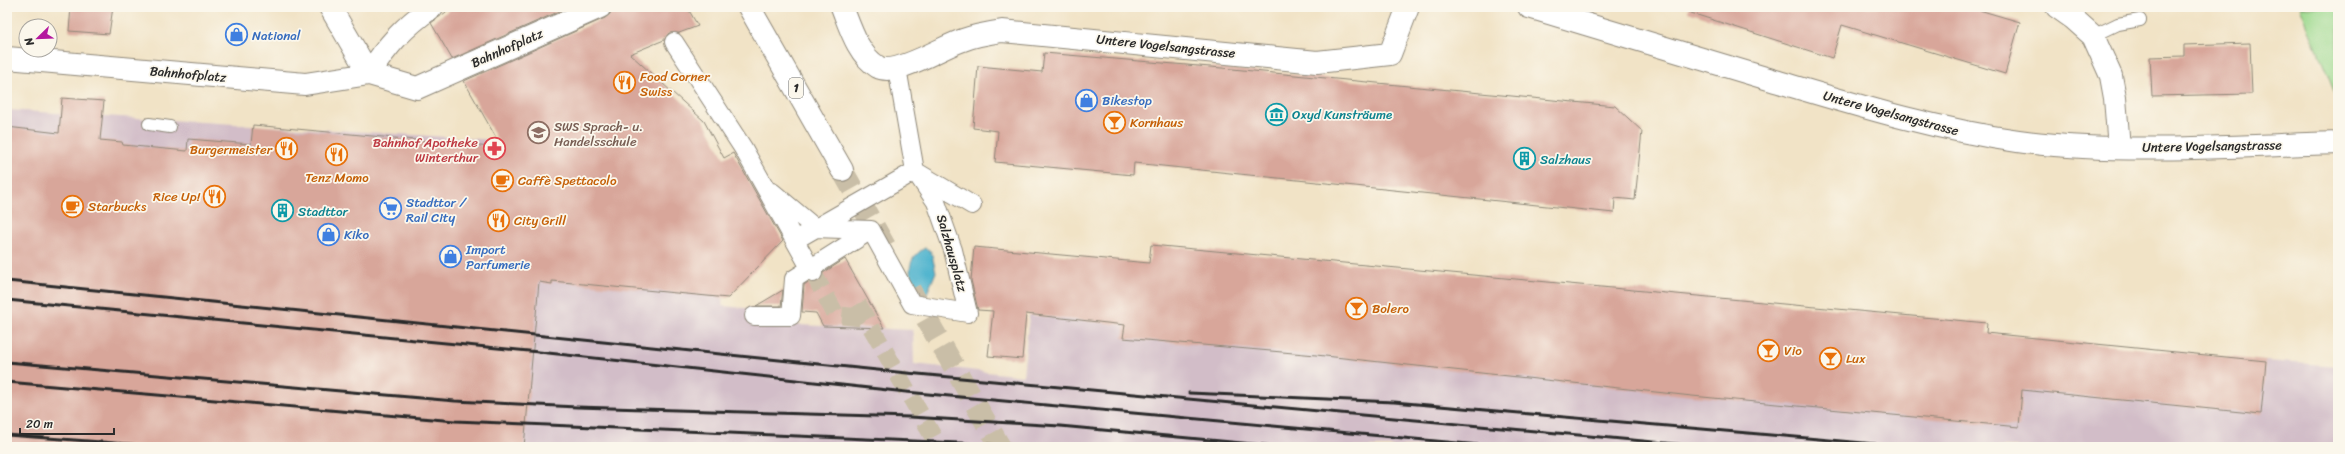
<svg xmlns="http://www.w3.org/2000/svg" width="2345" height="454" font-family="Sriracha,sans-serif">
<rect width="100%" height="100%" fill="#fbf7ec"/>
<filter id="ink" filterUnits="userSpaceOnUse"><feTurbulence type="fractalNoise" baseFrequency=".025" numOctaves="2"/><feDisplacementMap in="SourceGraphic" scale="8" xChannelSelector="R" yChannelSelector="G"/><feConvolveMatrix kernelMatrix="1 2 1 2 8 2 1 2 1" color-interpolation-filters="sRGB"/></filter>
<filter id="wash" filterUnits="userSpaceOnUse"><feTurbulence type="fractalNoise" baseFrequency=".012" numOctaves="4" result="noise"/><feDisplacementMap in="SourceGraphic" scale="16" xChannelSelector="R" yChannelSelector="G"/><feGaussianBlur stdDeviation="0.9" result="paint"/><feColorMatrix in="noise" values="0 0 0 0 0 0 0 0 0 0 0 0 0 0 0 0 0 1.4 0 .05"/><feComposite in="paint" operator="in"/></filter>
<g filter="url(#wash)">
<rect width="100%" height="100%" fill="#f1e3c6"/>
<!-- industrial -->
<path fill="#d2bdc8" d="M 7,110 L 496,140 L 728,237 L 722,306 L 755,309 L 754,323 L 913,330 L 914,364 L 1023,376 L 1029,315 L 1125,325 L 1123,338 L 1316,355 L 2019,427 L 2022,390 L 2261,414 L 2266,361 L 2338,366 L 2338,447 L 7,447 Z"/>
<!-- green -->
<path fill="#9dd98e" stroke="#64825c" d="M 2300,7 L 2338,7 L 2338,101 Z"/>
<!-- water -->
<path fill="#4fb4ce" stroke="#3d707c" d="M 925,248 L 931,251 L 936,272 L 925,298 L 914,297 C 911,275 903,261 925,248 Z"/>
<g id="blocks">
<!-- building -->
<path fill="#d8a69a" d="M 71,7 L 113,7 L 109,34 L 69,31 Z
M 453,7 L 569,7 L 452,59 L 431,23 Z
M 612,7 L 687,7 L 698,26 L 679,33 L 669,33 L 664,40 L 630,54 L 704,121 L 724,158 L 733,153 L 783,241 L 728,298 L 552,281 L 552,284 L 539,282 L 524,447 L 7,447 L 7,127 L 59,133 L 62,98 L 104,101 L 100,140 L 122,142 L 123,145 L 187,151 L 188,139 L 251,144 L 253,125 L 502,148 L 464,81 L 605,18 L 610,14 Z
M 1689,7 L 1969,7 L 2020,22 L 2005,74 L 1842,25 L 1832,58 L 1688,12 Z
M 2250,43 L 2252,94 L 2152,96 L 2150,57 L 2184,56 L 2184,45 Z
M 1044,53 L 1222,68 L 1615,106 L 1642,131 L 1635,200 L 1615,198 L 1614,213 L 1134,163 L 1133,175 L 995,162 L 998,131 L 973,128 L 978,66 L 1042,72 Z
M 1151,245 L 1987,323 L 1986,333 L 2266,361 L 2261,414 L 2022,390 L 2019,427 L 1692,396 L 1316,355 L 1123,338 L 1125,325 L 1026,314 L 1022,359 L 988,356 L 993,311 L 978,310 L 971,280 L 974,247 L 1149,263 Z
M 845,259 L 884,328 L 823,326 L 816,313 L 802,312 L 804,285 L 808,282 L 818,282 L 823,273 Z
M 783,290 L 781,306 L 756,306 Z"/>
</g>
</g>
<g filter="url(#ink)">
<use href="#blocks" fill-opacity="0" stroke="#8e8778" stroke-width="1"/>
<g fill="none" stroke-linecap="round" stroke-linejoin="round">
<!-- pedestrian-tunnel -->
<path stroke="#c9bea7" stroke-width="18" stroke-dasharray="18 9" stroke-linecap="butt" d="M 813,273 L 836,315 L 866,318
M 858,304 L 939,447"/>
<!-- primary-tunnel -->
<path stroke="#c9bea7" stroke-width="22" stroke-dasharray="22 11" stroke-linecap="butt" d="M 842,170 L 886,248
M 910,290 L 1000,447"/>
<defs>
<path id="service" d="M 2093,36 L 2118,24 L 2140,20
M 149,124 L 170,127"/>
<path id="pedestrian" d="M 674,42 L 743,148 L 813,273
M 897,68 L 915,171 L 972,205
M 772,192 L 815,228 L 871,230
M 754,316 L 791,316 L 794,279 L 871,230 L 912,304 L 968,313 L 953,250 L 936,202 L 915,171 L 795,240"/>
<path id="minor" d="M 330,7 L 369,74
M 842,7 C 850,27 858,55 878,67 C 896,77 943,46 963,40 C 976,35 989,33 1002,31 L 1317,62 L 1390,54 L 1408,7
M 1529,7 C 1610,31 1691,56 1772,80 C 1853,104 1933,129 2018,141 C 2120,155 2235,146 2338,143
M 2057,7 L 2074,19 L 2093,36 L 2111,76 L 2115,98 L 2119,148
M 7,58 L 305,84 L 369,74 L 417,88 L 600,7
M 369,74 C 388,44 404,27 432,7"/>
<path id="primary" d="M 749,7 L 842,170"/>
</defs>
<!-- service casing -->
<use href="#service" stroke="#8e8778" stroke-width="14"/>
<!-- pedestrian casing -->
<use href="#pedestrian" stroke="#8e8778" stroke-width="20"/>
<!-- minor casing -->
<use href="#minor" stroke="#8e8778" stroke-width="24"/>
<!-- primary casing -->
<use href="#primary" stroke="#8e8778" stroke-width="24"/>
<!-- service -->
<use href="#service" stroke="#fff" stroke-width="12"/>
<!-- pedestrian -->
<use href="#pedestrian" stroke="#fff" stroke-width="18"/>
<!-- minor -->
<use href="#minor" stroke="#fff" stroke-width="22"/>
<!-- primary -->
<use href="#primary" stroke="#fff" stroke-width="22"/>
<!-- rail -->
<path stroke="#2b2b2b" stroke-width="3" d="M 7,281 L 907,373 L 1708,447
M 7,300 L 539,352 L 906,392 L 1501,447
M 7,362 L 455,401 L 577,407 L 910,417 L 1060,426 L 1284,447
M 7,382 L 455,421 L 1050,447
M 1189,393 L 1394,402 L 1909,447
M 7,435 L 169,447"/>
</g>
</g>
<!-- icons -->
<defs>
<symbol id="shop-ring" viewBox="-11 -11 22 22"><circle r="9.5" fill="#fbf7ec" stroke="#3f7fe0" stroke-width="1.5"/><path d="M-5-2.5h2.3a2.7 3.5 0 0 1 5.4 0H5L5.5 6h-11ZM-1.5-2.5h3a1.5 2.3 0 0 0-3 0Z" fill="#3f7fe0"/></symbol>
<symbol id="restaurant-ring" viewBox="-11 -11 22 22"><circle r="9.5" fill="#fbf7ec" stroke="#e8710a" stroke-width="1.5"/><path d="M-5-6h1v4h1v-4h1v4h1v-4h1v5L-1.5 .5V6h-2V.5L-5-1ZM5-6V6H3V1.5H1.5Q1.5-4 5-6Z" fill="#e8710a"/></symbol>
<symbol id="museum-ring" viewBox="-11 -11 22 22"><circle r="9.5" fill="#fbf7ec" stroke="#0f9aa8" stroke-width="1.5"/><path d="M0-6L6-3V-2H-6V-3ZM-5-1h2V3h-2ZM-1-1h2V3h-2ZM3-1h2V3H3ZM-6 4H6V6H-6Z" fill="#0f9aa8"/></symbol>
<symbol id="bar-ring" viewBox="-11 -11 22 22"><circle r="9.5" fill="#fbf7ec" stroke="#e8710a" stroke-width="1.5"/><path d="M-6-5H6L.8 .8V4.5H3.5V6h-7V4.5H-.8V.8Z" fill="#e8710a"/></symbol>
<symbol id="school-ring" viewBox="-11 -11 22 22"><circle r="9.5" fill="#fbf7ec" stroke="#8d6e63" stroke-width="1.5"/><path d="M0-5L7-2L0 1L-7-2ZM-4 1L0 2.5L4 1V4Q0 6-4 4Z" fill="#8d6e63"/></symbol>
<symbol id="pharmacy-ring" viewBox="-11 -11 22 22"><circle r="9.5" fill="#fbf7ec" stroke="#e0444e" stroke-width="1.5"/><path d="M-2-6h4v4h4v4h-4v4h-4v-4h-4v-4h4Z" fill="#e0444e"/></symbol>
<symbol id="building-ring" viewBox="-11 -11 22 22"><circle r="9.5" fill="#fbf7ec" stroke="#0f9aa8" stroke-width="1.5"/><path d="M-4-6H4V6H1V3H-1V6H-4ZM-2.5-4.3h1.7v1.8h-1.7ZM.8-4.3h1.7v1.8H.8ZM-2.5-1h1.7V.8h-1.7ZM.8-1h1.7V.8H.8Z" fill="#0f9aa8"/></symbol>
<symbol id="cafe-ring" viewBox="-11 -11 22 22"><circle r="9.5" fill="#fbf7ec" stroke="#e8710a" stroke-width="1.5"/><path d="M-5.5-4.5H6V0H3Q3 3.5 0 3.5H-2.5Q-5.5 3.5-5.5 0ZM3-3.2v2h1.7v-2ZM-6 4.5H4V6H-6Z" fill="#e8710a"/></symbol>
<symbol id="supermarket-ring" viewBox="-11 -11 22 22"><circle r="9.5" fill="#fbf7ec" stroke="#3f7fe0" stroke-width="1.5"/><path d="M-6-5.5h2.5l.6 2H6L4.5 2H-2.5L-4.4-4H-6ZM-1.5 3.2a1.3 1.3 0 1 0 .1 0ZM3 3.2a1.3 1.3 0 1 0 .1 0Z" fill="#3f7fe0"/></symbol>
</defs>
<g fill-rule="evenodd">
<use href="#shop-ring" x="224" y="22" width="25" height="25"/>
<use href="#restaurant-ring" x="612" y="70" width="25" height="25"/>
<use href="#shop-ring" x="1074" y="88" width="25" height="25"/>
<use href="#museum-ring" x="1264" y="102" width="25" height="25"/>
<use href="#bar-ring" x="1102" y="110" width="25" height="25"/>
<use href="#school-ring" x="526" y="120" width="25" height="25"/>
<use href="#restaurant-ring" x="274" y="136" width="25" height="25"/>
<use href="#pharmacy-ring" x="482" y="136" width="25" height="25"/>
<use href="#restaurant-ring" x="324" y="142" width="25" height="25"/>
<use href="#building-ring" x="1512" y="146" width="25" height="25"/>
<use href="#cafe-ring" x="490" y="168" width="25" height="25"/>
<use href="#restaurant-ring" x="202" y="184" width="25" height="25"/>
<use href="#cafe-ring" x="60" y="194" width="25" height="25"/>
<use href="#supermarket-ring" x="378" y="196" width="25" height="25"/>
<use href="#building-ring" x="270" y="198" width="25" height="25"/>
<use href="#restaurant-ring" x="486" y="208" width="25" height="25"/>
<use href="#shop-ring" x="316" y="222" width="25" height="25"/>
<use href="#shop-ring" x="438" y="244" width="25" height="25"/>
<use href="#bar-ring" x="1344" y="296" width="25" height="25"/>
<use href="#bar-ring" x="1756" y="338" width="25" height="25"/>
<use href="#bar-ring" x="1818" y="346" width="25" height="25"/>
</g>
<g text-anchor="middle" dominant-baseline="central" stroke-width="3.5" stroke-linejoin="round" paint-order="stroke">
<!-- shield labels -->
<rect fill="#fbf7ec" stroke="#696865" stroke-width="1" x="789" y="78" width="14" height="20" rx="3"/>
<g font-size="12" font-weight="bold" fill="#2b2b2b">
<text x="796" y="88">1</text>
</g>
<!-- shop labels -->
<g font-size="13" fill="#366cbe" stroke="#fbf7ec" text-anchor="start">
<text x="252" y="35">National</text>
<text x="1102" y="100">Bikestop</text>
<text x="406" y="202">Stadttor /<tspan x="406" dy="15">Rail City</tspan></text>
<text x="344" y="234">Kiko</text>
<text x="466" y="249">Import<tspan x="466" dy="15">Parfumerie</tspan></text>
</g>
<!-- street labels -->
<g font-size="13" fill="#2b2b2b" stroke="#fbf7ec">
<text transform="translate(1166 46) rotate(6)">Untere Vogelsangstrasse</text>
<text transform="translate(507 48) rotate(-24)">Bahnhofplatz</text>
<text transform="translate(188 74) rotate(5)">Bahnhofplatz</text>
<text transform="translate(1891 113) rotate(15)">Untere Vogelsangstrasse</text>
<text transform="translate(2212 146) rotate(-1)">Untere Vogelsangstrasse</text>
<text transform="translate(952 253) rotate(74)">Salzhausplatz</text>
</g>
<!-- food labels -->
<g font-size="13" fill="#c56008" stroke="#fbf7ec" text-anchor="start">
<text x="640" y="76">Food Corner<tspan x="640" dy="15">Swiss</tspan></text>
<text x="1130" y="122">Kornhaus</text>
<text x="272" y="149" text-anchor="end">Burgermeister</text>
<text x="337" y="177" text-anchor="middle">Tenz Momo</text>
<text x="518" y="180">Caffè Spettacolo</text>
<text x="200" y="196" text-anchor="end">Rice Up!</text>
<text x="88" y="206">Starbucks</text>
<text x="514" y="220">City Grill</text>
<text x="1372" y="308">Bolero</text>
<text x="1784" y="350">Vio</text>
<text x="1846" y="358">Lux</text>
</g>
<!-- culture labels -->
<g font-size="13" fill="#0d838f" stroke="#fbf7ec" text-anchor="start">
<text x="1292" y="114">Oxyd Kunsträume</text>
<text x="1540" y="159">Salzhaus</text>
<text x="298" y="211">Stadttor</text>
</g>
<!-- education labels -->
<g font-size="13" fill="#785e54" stroke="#fbf7ec" text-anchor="start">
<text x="554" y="126">SWS Sprach- u.<tspan x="554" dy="15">Handelsschule</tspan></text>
</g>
<!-- health labels -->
<g font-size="13" fill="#be3a42" stroke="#fbf7ec" text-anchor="end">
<text x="478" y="142">Bahnhof Apotheke<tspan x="478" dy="15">Winterthur</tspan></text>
</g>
</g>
<!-- margin -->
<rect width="2345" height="454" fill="none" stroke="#fbf7ec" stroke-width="24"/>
<!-- north arrow -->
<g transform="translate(38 38) rotate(247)"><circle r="19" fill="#fbf7ec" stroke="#a8a59f"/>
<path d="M0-3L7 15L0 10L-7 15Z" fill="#b5179e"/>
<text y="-6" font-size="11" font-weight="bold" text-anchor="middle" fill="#2b2b2b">N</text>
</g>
<!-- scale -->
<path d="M20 428v6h94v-6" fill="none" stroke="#2b2b2b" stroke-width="2"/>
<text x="26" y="428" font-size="12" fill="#2b2b2b" stroke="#fbf7ec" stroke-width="3" paint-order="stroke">20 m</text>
</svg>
